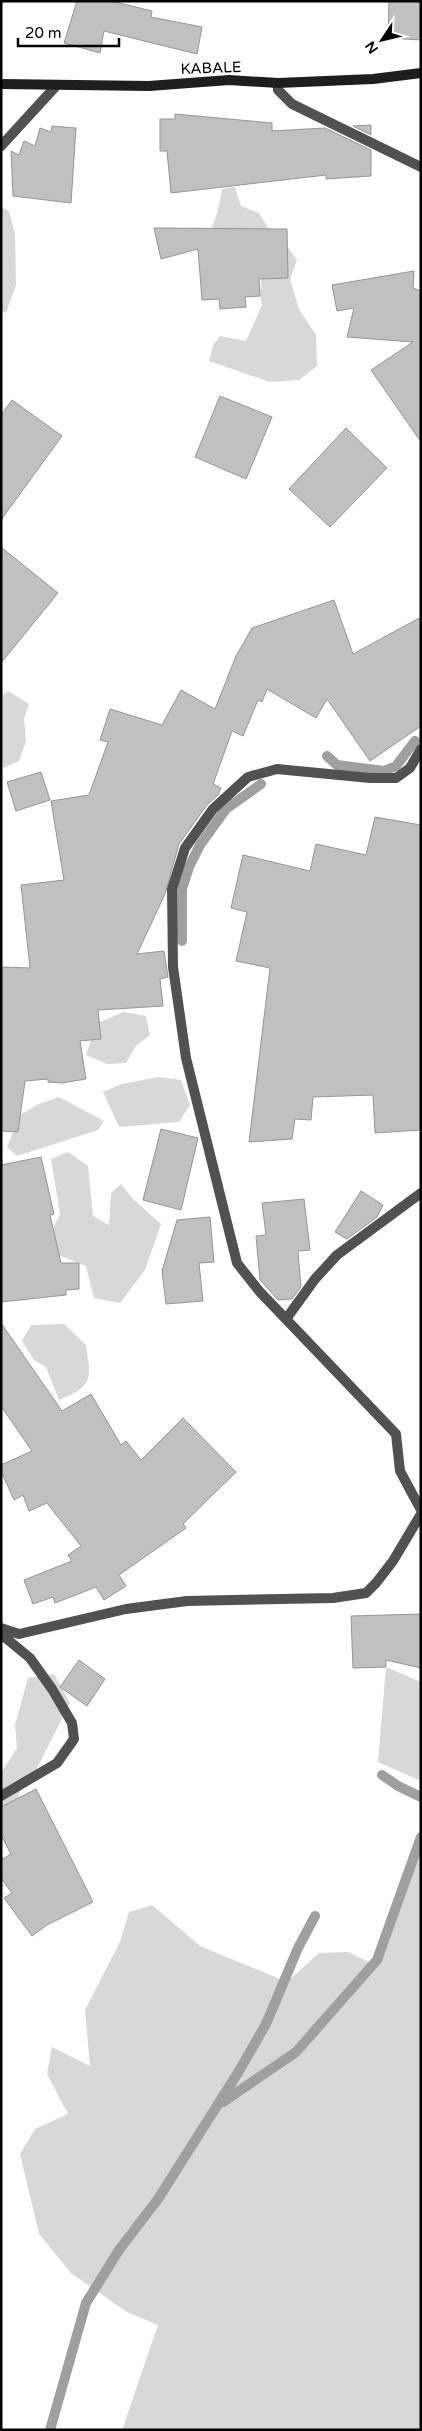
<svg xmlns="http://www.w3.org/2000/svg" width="422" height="2431" font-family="'Varela Round',sans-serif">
<rect width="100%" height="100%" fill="#fff"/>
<!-- green -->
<path fill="#d8d8d8" d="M 235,187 L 241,206 L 259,213 L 270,231 L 282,239 L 297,260 L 290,279 L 299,309 L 316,335 L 317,366 L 299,380 L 270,382 L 209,361 L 213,345 L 220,336 L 246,341 L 262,305 L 260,296 L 265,240 L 209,261 L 194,248 C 214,236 218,211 222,189 Z
M 1,207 L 9,211 L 15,234 L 16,285 L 6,313 L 1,310 Z
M 8,691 L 29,704 L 24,719 L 26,741 L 19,761 L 4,768 L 1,760 L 1,696 Z
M 123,1012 L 146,1016 L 150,1035 L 136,1046 L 126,1063 L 107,1064 L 86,1055 L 96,1024 Z
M 159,1077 L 181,1080 L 190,1105 L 179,1122 L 119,1127 L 103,1092 L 122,1084 Z
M 59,1097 L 104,1121 L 98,1130 L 17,1156 L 7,1147 L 20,1115 L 39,1104 Z
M 68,1152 L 88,1166 L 93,1216 L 109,1225 L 111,1193 L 121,1184 L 133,1199 L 161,1224 L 145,1270 L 120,1303 L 94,1298 L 86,1266 L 43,1249 L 60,1214 L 51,1159 Z
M 64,1324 L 86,1345 C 91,1379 94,1386 59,1400 L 46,1367 L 34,1360 L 22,1341 L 31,1325 Z
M 386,1667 L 421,1682 L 421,1781 L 378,1762 Z
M 54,1674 L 70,1703 L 35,1772 L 20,1792 L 13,1812 L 1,1814 L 1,1773 L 17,1748 L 15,1725 L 28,1678 Z
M 421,1826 L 421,2430 L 122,2430 L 158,2325 L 127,2312 L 71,2273 L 39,2234 L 20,2154 L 35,2129 L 68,2114 L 47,2074 L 52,2047 L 90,2066 L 85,2010 L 120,1942 L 129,1912 L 152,1905 L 200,1946 L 287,1982 L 319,1953 L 348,1952 L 375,1965 Z"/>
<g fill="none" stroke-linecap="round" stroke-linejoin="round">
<!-- stream -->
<path stroke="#9f9f9f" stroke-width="10" d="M 327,756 L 337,765 L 384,771 L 396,766 L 415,741
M 182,941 L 182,889 L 189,867 L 200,845 L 226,809 L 261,784
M 382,1775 L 398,1786 L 421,1797
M 223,2102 L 296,2052 L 377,1960 L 421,1837
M 50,2430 L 86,2303 L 119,2250 L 158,2199 L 239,2071 L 266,2024 L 298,1948 L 315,1916"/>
</g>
<!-- building -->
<path fill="#c0c0c0" stroke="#959595" d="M 77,1 L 111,1 L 152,11 L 151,17 L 202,27 L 197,54 L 104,31 L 100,53 L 64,43 Z
M 389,1 L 421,1 L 421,40 L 388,38 Z
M 175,114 L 272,123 L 272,131 L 325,128 L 371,150 L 371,176 L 326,179 L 326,175 L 171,193 L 167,151 L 160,151 L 160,119 L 175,119 Z
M 371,125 L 371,135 L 353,126 Z
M 52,126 L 76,128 L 71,203 L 13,196 L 11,151 L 19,155 L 24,141 L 35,146 L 40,128 L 51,132 Z
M 154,228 L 287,229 L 288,278 L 259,279 L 260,296 L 245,297 L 246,307 L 220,309 L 219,299 L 202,300 L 198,249 L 161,259 Z
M 414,271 L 413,288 L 421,291 L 421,442 L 371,370 L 413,342 L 347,337 L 354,308 L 337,311 L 332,285 Z
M 220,396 L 272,417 L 246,479 L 195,457 Z
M 12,400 L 62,436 L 1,520 L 1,415 Z
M 346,428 L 387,468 L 330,527 L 289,489 Z
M 1,547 L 58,593 L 1,663 Z
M 334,600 L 353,654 L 421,617 L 421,726 L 370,761 L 327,699 L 316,718 L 267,689 L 262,702 L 258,700 L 243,736 L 232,731 L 213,784 L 221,788 L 218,795 L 207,805 L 179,844 L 165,894 L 137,954 L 164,951 L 168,977 L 160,979 L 163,1006 L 98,1010 L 101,1039 L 80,1041 L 86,1079 L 62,1083 L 48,1082 L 48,1079 L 25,1081 L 18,1132 L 1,1131 L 1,967 L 30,968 L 21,885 L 64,880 L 51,801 L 89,795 L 108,742 L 100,740 L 110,709 L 162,725 L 181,690 L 215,709 L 236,656 L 252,628 Z
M 41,772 L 50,800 L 16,811 L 7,782 Z
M 375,817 L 421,825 L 421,1130 L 375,1133 L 373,1095 L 313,1097 L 311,1120 L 295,1119 L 292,1139 L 249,1142 L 270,968 L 236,961 L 247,912 L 231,908 L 243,855 L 310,871 L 316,844 L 366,855 Z
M 161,1129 L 198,1138 L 181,1210 L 143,1200 Z
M 41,1157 L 54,1214 L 50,1215 L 61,1263 L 79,1263 L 79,1289 L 66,1290 L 66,1295 L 1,1302 L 1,1165 Z
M 361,1191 L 383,1205 L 377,1217 L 347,1239 L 335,1232 Z
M 304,1199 L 310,1250 L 298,1251 L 301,1287 L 292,1299 L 278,1300 L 260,1280 L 256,1236 L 266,1235 L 262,1203 Z
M 210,1217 L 214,1262 L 199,1263 L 203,1301 L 166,1304 L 162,1271 L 177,1220 Z
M 1,1323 L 62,1411 L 91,1394 L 121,1445 L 126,1441 L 141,1460 L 183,1418 L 236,1472 L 183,1524 L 186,1528 L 119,1575 L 126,1586 L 104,1600 L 96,1587 L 55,1603 L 53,1597 L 33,1604 L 24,1580 L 72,1561 L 68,1555 L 81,1546 L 47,1503 L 29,1511 L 23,1495 L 14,1500 L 1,1471 L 1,1465 L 32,1451 L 1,1406 Z
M 421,1614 L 421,1668 L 386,1660 L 386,1667 L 353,1668 L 351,1616 Z
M 79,1660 L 105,1679 L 87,1706 L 60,1687 Z
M 36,1789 L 93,1902 L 47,1925 L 32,1936 L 4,1898 L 12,1893 L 1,1878 L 1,1860 L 11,1854 L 1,1835 L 1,1807 Z"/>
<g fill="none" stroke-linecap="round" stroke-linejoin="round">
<!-- street -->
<path stroke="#515151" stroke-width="10" d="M 278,83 L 278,90 L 292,104 L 421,167
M 1,146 L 56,86
M 421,749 L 410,768 L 396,778 L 370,778 L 277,769 L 248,777 L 213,809 L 185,848 L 172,889 L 173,967 L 186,1058 L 237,1263 L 260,1292 L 396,1434 L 400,1471 L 421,1510
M 286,1319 L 315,1279 L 337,1255 L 421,1193
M 1,1628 L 19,1634 L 126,1609 L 187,1601 L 333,1598 L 366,1593 L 376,1583 L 393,1561 L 421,1514
M 1,1634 L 30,1658 L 52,1689 L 72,1723 L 74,1739 L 57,1763 L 1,1796"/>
<!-- secondary -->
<path stroke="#1e1e1e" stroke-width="10" d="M 1,84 L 149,86 L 229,80 L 278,83 L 373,79 L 421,73"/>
</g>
<g text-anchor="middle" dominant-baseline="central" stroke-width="5" stroke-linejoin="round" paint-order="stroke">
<!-- street labels -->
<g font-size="15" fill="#000" stroke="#fff">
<text transform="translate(211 68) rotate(-2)">KABALE</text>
</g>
</g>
<!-- border -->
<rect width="422" height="2431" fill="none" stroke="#000000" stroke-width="5"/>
<!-- north arrow -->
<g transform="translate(382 40) rotate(235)" stroke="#ffffff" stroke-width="4" paint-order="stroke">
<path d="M0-4L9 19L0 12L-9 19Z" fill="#000000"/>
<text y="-8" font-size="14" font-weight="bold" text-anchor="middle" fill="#000000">N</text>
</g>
<!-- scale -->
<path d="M18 38v8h101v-8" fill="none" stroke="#000000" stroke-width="2.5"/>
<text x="25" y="38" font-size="15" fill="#000000" stroke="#ffffff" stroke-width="4" paint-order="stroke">20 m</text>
</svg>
